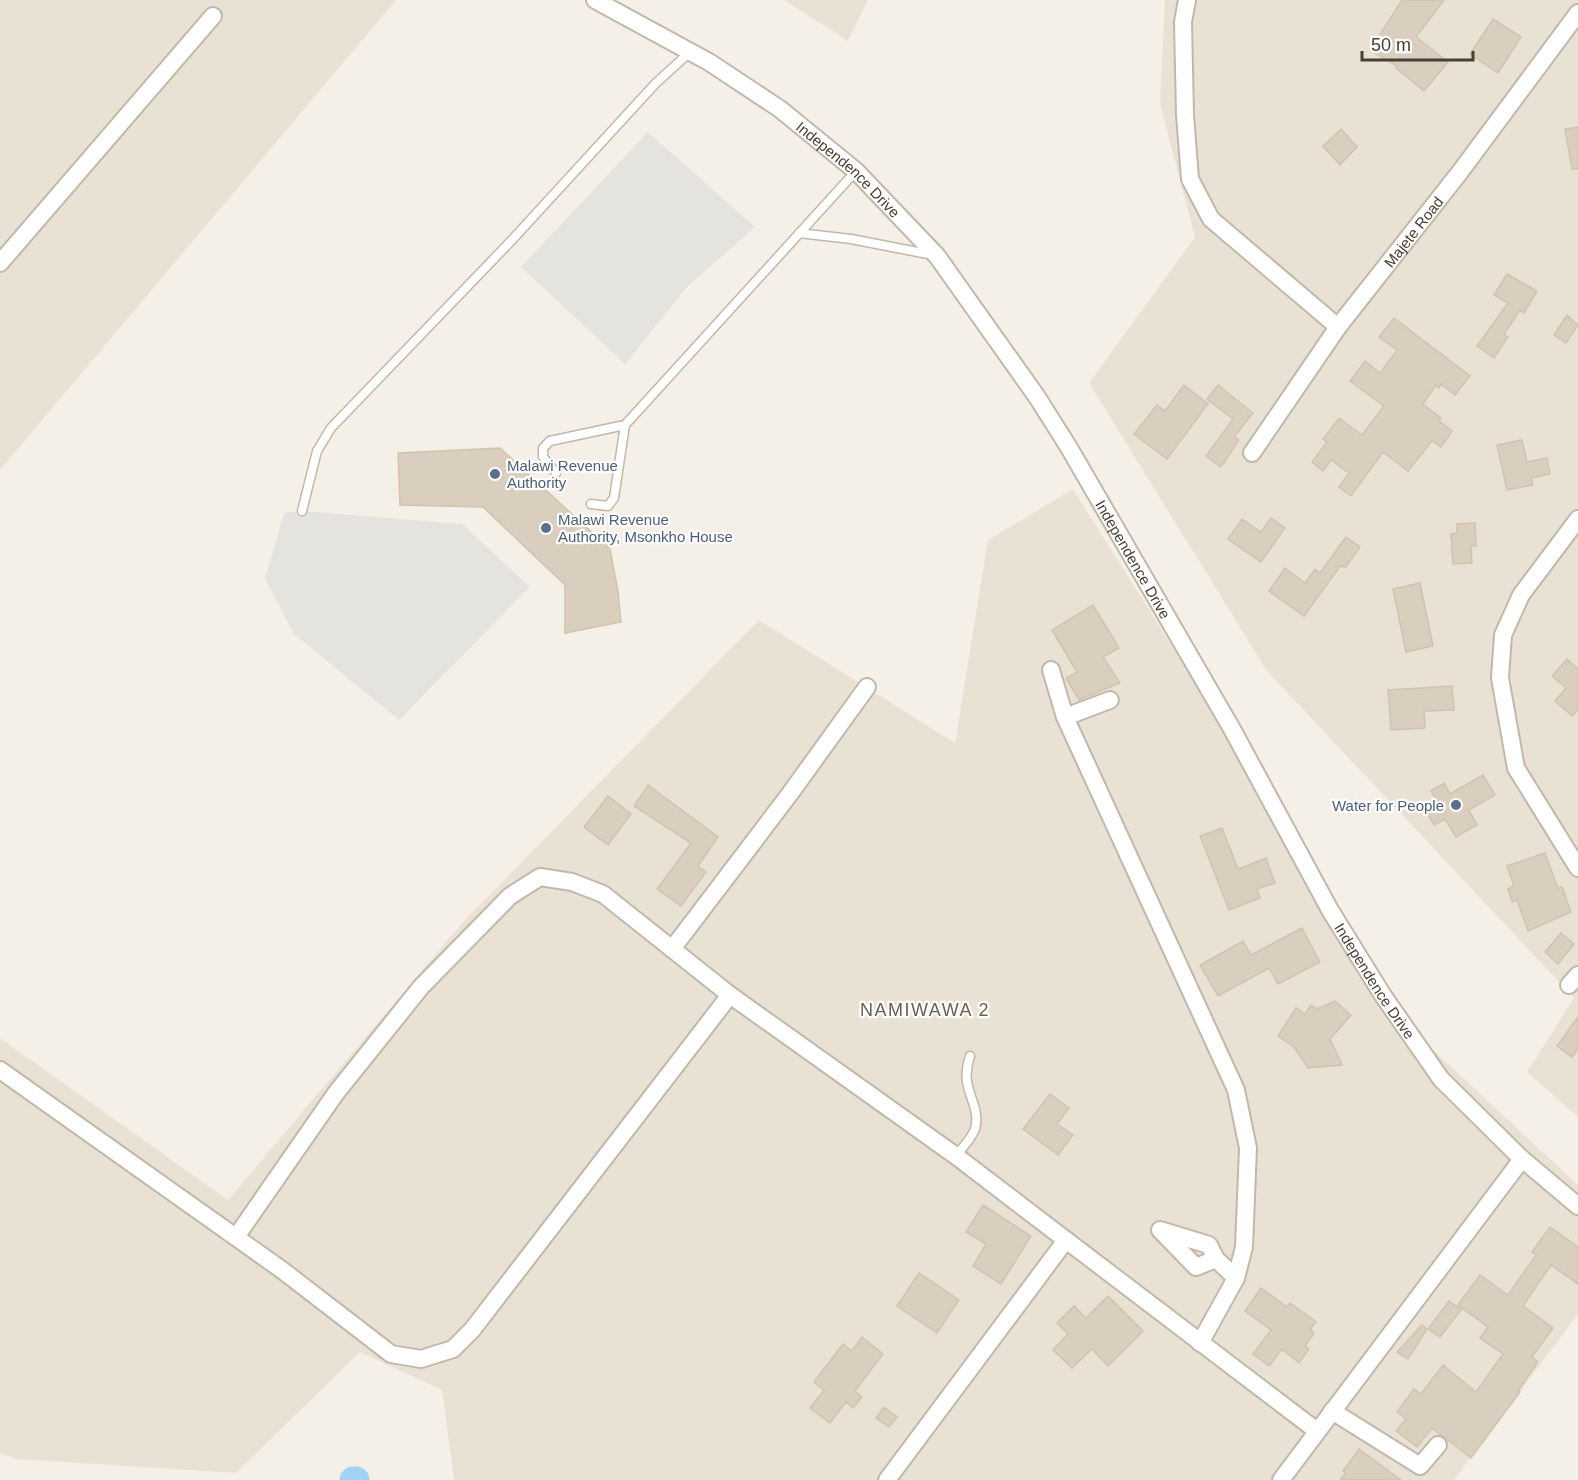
<svg xmlns="http://www.w3.org/2000/svg" width="1578" height="1480" font-family="Arial,sans-serif">
<rect width="100%" height="100%" fill="#f5f0e7"/>
<!-- residential -->
<path fill="#e9e2d4" d="M 0,0 L 396,0 L 0,470 Z
M 784,0 L 868,0 L 848,41 Z
M 1165,0 L 1578,0 L 1578,1117 L 1527,1072 L 1574,998 L 1267,671 L 1089,383 L 1195,237 L 1160,104 Z
M 1073,489 L 1417,1035 L 1578,1185 L 1578,1314 L 1454,1480 L 454,1480 L 442,1390 L 360,1352 L 236,1473 L 16,1459 L 0,1453 L 0,1038 L 228,1200 L 463,922 L 759,620 L 955,743 L 988,540 Z"/>
<!-- parking -->
<path fill="#e5e3df" d="M 648,132 L 755,227 L 686,288 L 625,364 L 521,267 Z
M 302,511 L 462,524 L 530,587 L 399,720 L 294,634 L 265,579 L 284,513 Z"/>
<g fill="none" stroke-linecap="round" stroke-linejoin="round">
<!-- river -->
<path stroke="#9fd4f5" stroke-width="27" d="M 353,1480 L 356,1480"/>
</g>
<!-- building -->
<path fill="#dacebe" stroke="#d2c3ae" stroke-width="1.5" d="M 1402,0 L 1444,0 L 1416,37 L 1448,62 L 1424,91 L 1396,68 L 1397,66 L 1370,50 Z
M 1493,19 L 1521,37 L 1498,73 L 1470,54 Z
M 1578,127 L 1578,169 L 1572,169 L 1565,129 Z
M 1341,129 L 1357,147 L 1340,165 L 1323,146 Z
M 1507,274 L 1537,291 L 1524,313 L 1520,310 L 1504,334 L 1508,337 L 1494,358 L 1477,346 L 1508,303 L 1494,295 Z
M 1567,315 L 1578,325 L 1566,343 L 1554,335 Z
M 1394,318 L 1470,376 L 1455,395 L 1441,384 L 1439,388 L 1436,385 L 1423,404 L 1441,418 L 1439,421 L 1452,431 L 1441,447 L 1432,441 L 1408,471 L 1383,452 L 1351,496 L 1339,487 L 1349,473 L 1331,460 L 1323,471 L 1312,462 L 1327,442 L 1323,439 L 1339,418 L 1362,435 L 1384,406 L 1350,381 L 1365,361 L 1380,373 L 1397,350 L 1379,337 Z
M 1184,385 L 1208,404 L 1167,459 L 1134,434 L 1157,405 L 1165,411 Z
M 1218,385 L 1253,413 L 1234,437 L 1239,440 L 1221,467 L 1206,456 L 1233,419 L 1207,399 Z
M 1522,440 L 1527,462 L 1547,458 L 1550,474 L 1531,478 L 1533,485 L 1507,490 L 1497,445 Z
M 500,448 L 610,549 L 618,591 L 621,622 L 565,633 L 565,585 L 483,507 L 400,505 L 398,453 Z
M 1271,518 L 1285,528 L 1261,562 L 1228,539 L 1242,519 L 1261,532 Z
M 1475,523 L 1476,546 L 1471,546 L 1472,563 L 1453,564 L 1451,534 L 1457,533 L 1457,524 Z
M 1346,537 L 1360,547 L 1345,568 L 1341,565 L 1304,616 L 1269,591 L 1285,568 L 1305,583 L 1315,569 L 1320,573 Z
M 1420,583 L 1433,646 L 1406,652 L 1393,589 Z
M 1093,605 L 1119,648 L 1103,657 L 1120,683 L 1079,700 L 1066,678 L 1077,672 L 1052,630 Z
M 1567,659 L 1578,669 L 1578,710 L 1572,716 L 1555,701 L 1566,688 L 1552,676 Z
M 1452,686 L 1454,710 L 1424,711 L 1425,728 L 1391,730 L 1388,690 Z
M 1483,775 L 1495,795 L 1469,810 L 1477,825 L 1456,837 L 1445,819 L 1434,825 L 1423,807 L 1436,799 L 1431,791 L 1444,783 L 1450,794 Z
M 648,785 L 718,837 L 698,866 L 706,872 L 681,906 L 657,889 L 691,843 L 634,806 Z
M 608,796 L 631,814 L 608,845 L 584,827 Z
M 1222,828 L 1238,869 L 1266,858 L 1275,883 L 1257,889 L 1260,898 L 1229,910 L 1200,836 Z
M 1545,853 L 1558,888 L 1562,887 L 1571,912 L 1528,931 L 1517,900 L 1512,902 L 1508,889 L 1514,886 L 1507,866 Z
M 1302,928 L 1320,962 L 1278,984 L 1269,968 L 1218,996 L 1200,965 L 1243,941 L 1251,955 Z
M 1561,933 L 1574,944 L 1558,964 L 1545,952 Z
M 1335,1001 L 1351,1015 L 1330,1039 L 1342,1065 L 1308,1068 L 1294,1047 L 1278,1036 L 1296,1008 L 1305,1014 L 1311,1005 L 1317,1009 Z
M 1578,1017 L 1578,1049 L 1572,1057 L 1557,1046 Z
M 1050,1094 L 1069,1108 L 1057,1124 L 1073,1135 L 1058,1155 L 1023,1129 Z
M 983,1205 L 1031,1236 L 1001,1284 L 973,1266 L 986,1244 L 966,1232 Z
M 1550,1227 L 1578,1247 L 1578,1284 L 1551,1265 L 1523,1306 L 1553,1328 L 1532,1357 L 1538,1362 L 1518,1391 L 1520,1392 L 1471,1458 L 1432,1428 L 1417,1447 L 1396,1431 L 1406,1419 L 1397,1412 L 1414,1389 L 1421,1394 L 1443,1365 L 1476,1392 L 1503,1354 L 1480,1338 L 1488,1327 L 1458,1305 L 1480,1275 L 1508,1295 L 1536,1255 L 1532,1252 Z
M 919,1273 L 959,1300 L 937,1333 L 897,1306 Z
M 1261,1288 L 1287,1307 L 1290,1303 L 1316,1322 L 1310,1329 L 1314,1333 L 1305,1346 L 1309,1349 L 1299,1363 L 1282,1349 L 1269,1366 L 1253,1354 L 1271,1330 L 1245,1311 Z
M 1108,1296 L 1143,1331 L 1108,1366 L 1092,1349 L 1072,1368 L 1053,1350 L 1068,1334 L 1057,1323 L 1074,1306 L 1086,1318 Z
M 1449,1301 L 1461,1310 L 1440,1337 L 1428,1329 Z
M 1422,1325 L 1427,1329 L 1408,1359 L 1397,1352 Z
M 862,1337 L 883,1354 L 855,1391 L 862,1397 L 853,1408 L 846,1402 L 830,1423 L 810,1408 L 824,1390 L 814,1382 L 843,1344 L 852,1351 Z
M 884,1407 L 897,1417 L 889,1427 L 876,1418 Z
M 1359,1449 L 1401,1480 L 1340,1480 L 1346,1473 L 1343,1471 Z"/>
<g fill="none" stroke-linecap="round" stroke-linejoin="round">
<defs>
<path id="lane" d="M 799,233 L 851,239 L 933,255
M 625,425 L 856,171
M 556,473 L 543,457 L 543,448 L 550,441 L 625,425 L 614,498 L 608,506 L 591,504
M 302,511 L 317,451 L 331,428 L 511,241 L 655,84 L 690,52
M 956,1156 C 962,1148 972,1138 975,1129 C 982,1102 958,1091 970,1056"/>
<g id="street">
<path id="s1" d="M 595,0 L 709,62 L 780,109 L 856,171 L 937,256 L 1037,397 L 1068,446 L 1232,729 L 1330,910 L 1382,994 L 1441,1079 L 1522,1159 L 1578,1206"/>
<path d="M 1187,0 L 1183,22 L 1185,115 L 1190,179 L 1211,219 L 1338,327"/>
<path d="M 0,263 L 213,16"/>
<path id="s2" d="M 1252,453 L 1338,327 L 1460,172 L 1578,13"/>
<path d="M 1578,519 L 1521,595 L 1503,635 L 1500,678 L 1516,768 L 1578,868"/>
<path d="M 1051,670 L 1065,717 L 1110,700"/>
<path d="M 1065,717 L 1236,1090 L 1248,1148 L 1244,1247 L 1236,1278 L 1200,1343"/>
<path d="M 672,949 L 789,795 L 867,687"/>
<path d="M 1569,985 L 1578,975"/>
<path d="M 0,1070 L 282,1270 L 391,1354 L 421,1359 L 453,1349 L 472,1330 L 730,995 L 956,1156 L 1066,1240"/>
<path d="M 236,1237 L 336,1093 L 421,987 L 510,896 L 540,877 L 572,882 L 603,894 L 730,995"/>
<path d="M 1216,1259 L 1196,1267 L 1160,1230 L 1209,1245 L 1216,1259 L 1236,1278"/>
<path d="M 1332,1411 L 1420,1466 L 1438,1445"/>
<path d="M 887,1480 L 1066,1240 L 1317,1431"/>
<path d="M 1281,1480 L 1522,1159"/>
</g>
</defs>
<!-- lane casing -->
<use href="#lane" stroke="#c1b8a9" stroke-width="11"/>
<!-- street casing -->
<use href="#street" stroke="#c1b8a9" stroke-width="20"/>
<!-- lane -->
<use href="#lane" stroke="#fff" stroke-width="8"/>
<!-- street -->
<use href="#street" stroke="#fff" stroke-width="16"/>
</g>
<!-- markers -->
<g fill="#5c6f8a" stroke="#fff" stroke-width="2">
<circle cx="495" cy="474" r="6"/>
<circle cx="546" cy="528" r="6"/>
<circle cx="1456" cy="805" r="6"/>
</g>
<g text-anchor="middle" dominant-baseline="central" stroke-width="4.5" stroke-linejoin="round" paint-order="stroke">
<!-- street labels -->
<g font-size="15" fill="#484035" stroke="#fff">
<text stroke="none"><textPath href="#s1" startOffset="306">Independence Drive</textPath></text>
<text stroke="none"><textPath href="#s2" startOffset="274">Majete Road</textPath></text>
<text stroke="none"><textPath href="#s1" startOffset="792">Independence Drive</textPath></text>
<text stroke="none"><textPath href="#s1" startOffset="1278">Independence Drive</textPath></text>
</g>
<!-- service labels -->
<g font-size="15" fill="#4e5e75" stroke="#fff" text-anchor="start">
<text x="507" y="465">Malawi Revenue<tspan x="507" dy="17">Authority</tspan></text>
<text x="558" y="519">Malawi Revenue<tspan x="558" dy="17">Authority, Msonkho House</tspan></text>
<text x="1444" y="805" text-anchor="end">Water for People</text>
</g>
<!-- quarter labels -->
<g font-size="18" letter-spacing="1.5" fill="#6c5e4c" stroke="#fff">
<text x="925" y="1010">NAMIWAWA 2</text>
</g>
</g>
<!-- scale -->
<path d="M1362 51v9h111v-9" fill="none" stroke="#484035" stroke-width="3"/>
<text x="1371" y="51" font-size="18" fill="#484035" stroke="#ffffff" stroke-width="4.5" paint-order="stroke">50 m</text>
</svg>
